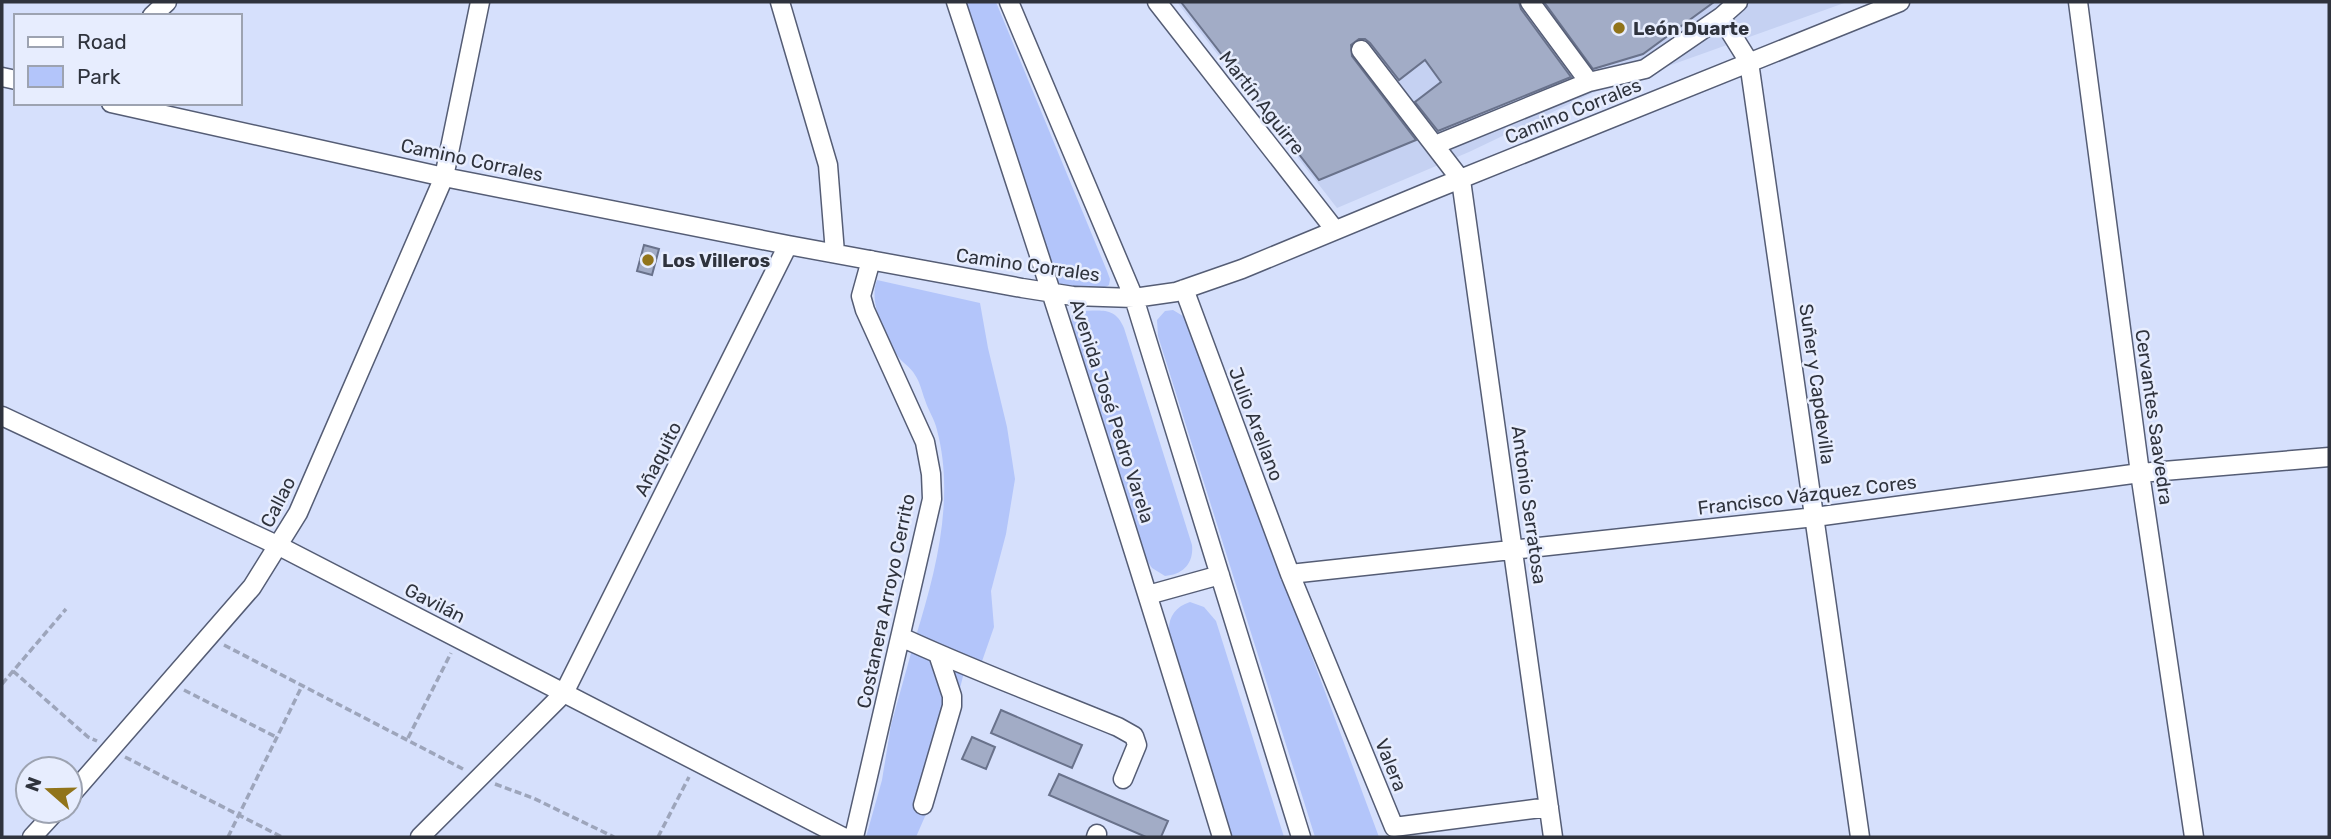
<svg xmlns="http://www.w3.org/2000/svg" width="2331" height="839" font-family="Rubik,sans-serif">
<rect width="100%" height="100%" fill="#d6e0fc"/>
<!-- built -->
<path fill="#c5d1f2" d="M 1177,2 L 1847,2 L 1590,94 L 1469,152 L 1337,208 Z"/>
<!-- green -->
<path fill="#b3c5fa" d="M 965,2 L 996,2 L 1107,271 L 1110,279 L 1109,285 C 1096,293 1066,291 1055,281 Z
M 877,280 L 980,303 L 988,348 L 1007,427 L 1015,479 L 1006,534 L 991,591 L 994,627 L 980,667 L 916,636 C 936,571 955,498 937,430 C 935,420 928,410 925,400 C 922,392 920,382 915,375 C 911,367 902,363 897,355 C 885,335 868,302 877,280 Z
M 1173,310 L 1183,316 L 1189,326 L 1379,837 L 1315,837 L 1158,336 L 1157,320 L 1165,311 Z
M 1079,311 C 1100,311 1115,306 1124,328 L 1192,545 C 1194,563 1183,575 1165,576 L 1152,568 L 1146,559 L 1072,327 L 1072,314 Z
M 1190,602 L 1204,607 L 1216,621 L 1284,837 L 1232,837 L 1169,633 C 1168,617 1175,607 1190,602 Z
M 913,646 L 964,672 L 933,798 L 916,837 L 866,837 L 882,780 L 891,725 Z"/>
<!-- building -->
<path fill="#a2acc6" stroke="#69728b" stroke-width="2" d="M 1181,2 L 1519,2 L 1521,9 L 1571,77 L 1438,131 L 1415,102 L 1441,82 L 1425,60 L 1399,80 L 1370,43 L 1365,39 L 1359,39 L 1351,45 L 1352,56 L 1416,140 L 1319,180 Z
M 1544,2 L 1714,2 L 1643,54 L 1593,69 Z
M 644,245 L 659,249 L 652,275 L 637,271 Z
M 1001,710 L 1082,745 L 1072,768 L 991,733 Z
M 972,737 L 995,747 L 986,769 L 962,759 Z
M 1059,774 L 1168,821 L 1161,837 L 1146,837 L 1049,795 Z"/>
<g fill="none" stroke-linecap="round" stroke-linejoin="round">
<defs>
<path id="minor" d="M 780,2 L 828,165 L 835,253
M 956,2 C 1048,279 1137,557 1222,837
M 1009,2 L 1134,298 L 1301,837
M 1157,2 L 1335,230
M 1530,2 L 1589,82
M 1738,2 L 1721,17 L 1749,62 L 1860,837
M 2078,2 L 2140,473 L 2194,837
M 152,16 L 167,2
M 1361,50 L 1461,180 L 1553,837
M 2,77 L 16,80
M 111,103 L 444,177 L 788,245 L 1022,288 L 1073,296 L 1134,298 L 1176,292 L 1242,269 L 1428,192 L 1900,2
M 1435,145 L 1589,82 L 1645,69 L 1721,17
M 1184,289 L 1290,574 L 1394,827 L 1549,807
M 2,416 L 279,546 L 843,837
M 1290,574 L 1815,517 L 2140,473 L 2329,457
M 1148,595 L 1220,575
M 901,637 C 972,670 1045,697 1118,727 L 1134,736 L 1137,745 L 1123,779
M 70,796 L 252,587 L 298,513 L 444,177 L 480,2
M 923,805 L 952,706 L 952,696 L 938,654
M 32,837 L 56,811
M 420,837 L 564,693 L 788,245
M 854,837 L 932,499 L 931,474 L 925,442 L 865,310 L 861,296 L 871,260
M 1096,837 L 1097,834"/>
</defs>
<!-- minor casing -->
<use href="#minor" stroke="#555d75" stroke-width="21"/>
<!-- path -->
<path stroke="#9da5bb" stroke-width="3.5" stroke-dasharray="7 3.5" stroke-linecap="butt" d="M 224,645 L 463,769
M 13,671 L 88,737 L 97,741
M 2,684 L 66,609
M 184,690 L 276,737
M 408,738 L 451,653
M 125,757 L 282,837
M 495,784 L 533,798 L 614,837
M 228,837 L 302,686
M 658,837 L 689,777"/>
<!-- minor -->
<use href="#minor" stroke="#fff" stroke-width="18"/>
</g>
<!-- markers -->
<g fill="#91741a" stroke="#e7edfe" stroke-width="2.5">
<circle cx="1619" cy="28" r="7"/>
<circle cx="648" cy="260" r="7"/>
</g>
<g text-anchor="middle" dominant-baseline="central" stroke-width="5" stroke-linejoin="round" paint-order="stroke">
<!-- poi labels -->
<g font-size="19" font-weight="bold" fill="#2f333d" stroke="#e7edfe" text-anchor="start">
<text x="1633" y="28">León Duarte</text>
<text x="662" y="260">Los Villeros</text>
</g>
<!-- street labels -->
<g font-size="19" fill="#2f333d" stroke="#e7edfe">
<text transform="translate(1262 103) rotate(52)">Martín Aguirre</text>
<text transform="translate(1573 111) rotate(-22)">Camino Corrales</text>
<text transform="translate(472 160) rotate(12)">Camino Corrales</text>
<text transform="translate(1028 265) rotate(8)">Camino Corrales</text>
<text transform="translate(1817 384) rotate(82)">Suñer y Capdevilla</text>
<text transform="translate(1112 411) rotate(72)">Avenida José Pedro Varela</text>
<text transform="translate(2154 417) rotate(82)">Cervantes Saavedra</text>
<text transform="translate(1256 424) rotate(69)">Julio Arellano</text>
<text transform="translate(658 459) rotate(-63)">Añaquito</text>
<text transform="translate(1807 495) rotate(-7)">Francisco Vázquez Cores</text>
<text transform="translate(278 502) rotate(-63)">Callao</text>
<text transform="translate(1529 505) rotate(82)">Antonio Serratosa</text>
<text transform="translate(886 601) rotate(-78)">Costanera Arroyo Cerrito</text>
<text transform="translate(435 603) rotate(27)">Gavilán</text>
<text transform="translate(1391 765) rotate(68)">Valera</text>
</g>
</g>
<!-- border -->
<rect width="2331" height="839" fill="none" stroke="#2f333d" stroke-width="7"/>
<!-- legend -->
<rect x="14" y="14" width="228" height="91" fill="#e7edfe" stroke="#9da3b1" stroke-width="2"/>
<rect x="28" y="37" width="35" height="10" fill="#ffffff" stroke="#9da3b1" stroke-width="2"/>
<text x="77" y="49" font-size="21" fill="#2f333d">Road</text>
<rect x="28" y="66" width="35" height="21" fill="#b3c5fa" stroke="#9da3b1" stroke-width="2"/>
<text x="77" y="84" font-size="21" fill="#2f333d">Park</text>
<!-- north arrow -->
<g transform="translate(49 790) rotate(290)"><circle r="33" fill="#e7edfe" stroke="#9da3b1" stroke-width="2"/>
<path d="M0-5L12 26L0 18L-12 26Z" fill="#91741a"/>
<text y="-10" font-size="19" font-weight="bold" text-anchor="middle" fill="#2f333d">N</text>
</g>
</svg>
